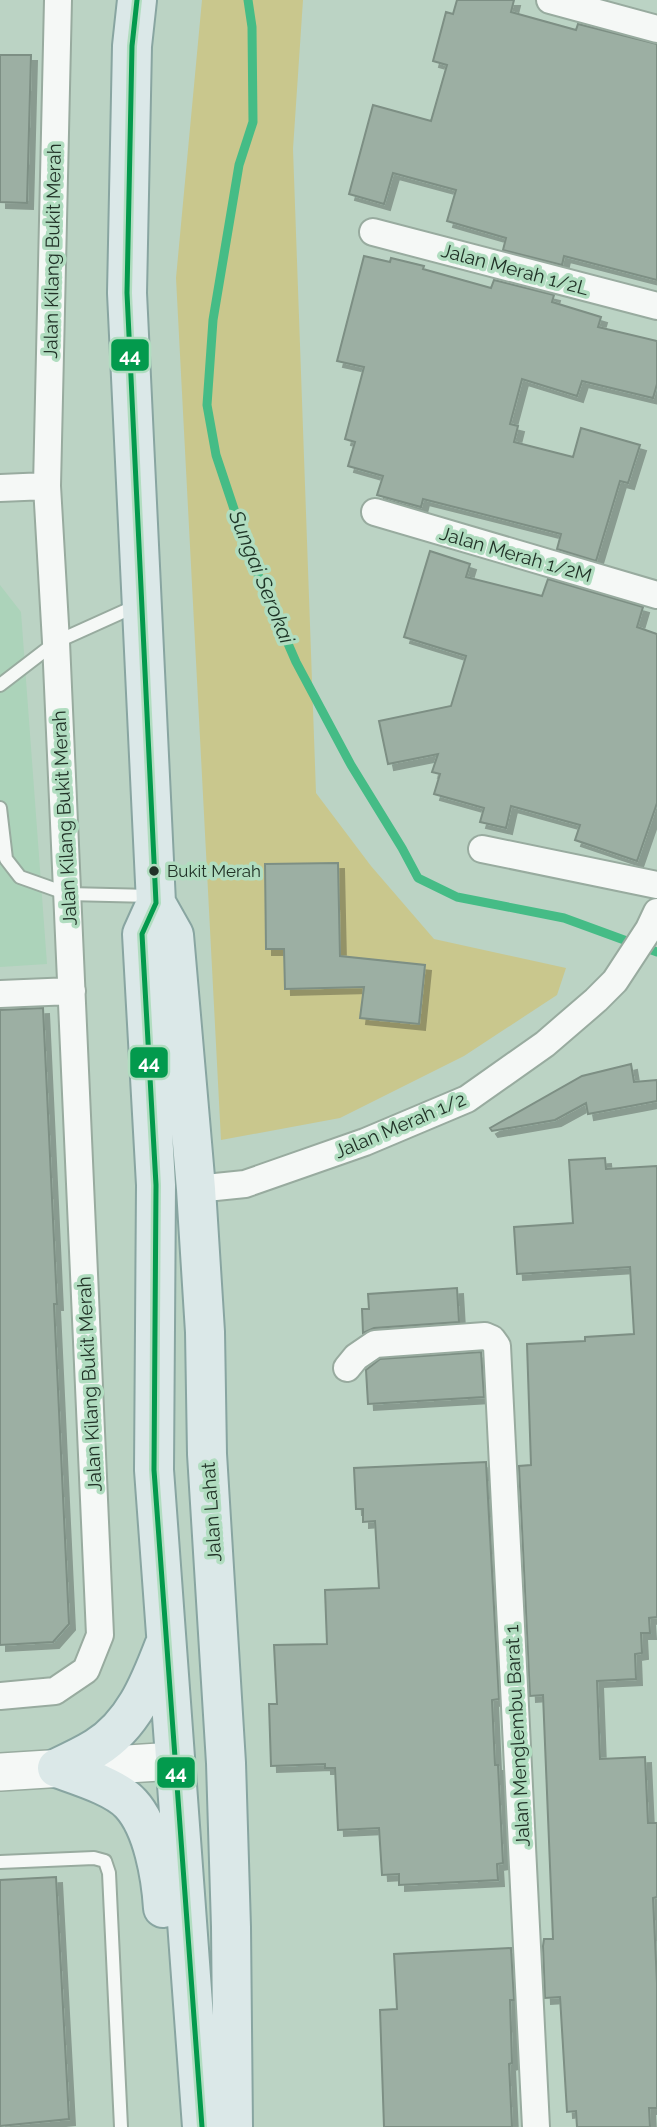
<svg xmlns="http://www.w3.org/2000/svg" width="657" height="2127" font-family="Raleway,sans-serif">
<defs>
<filter id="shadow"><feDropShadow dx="6" dy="6" stdDeviation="0" flood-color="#0004"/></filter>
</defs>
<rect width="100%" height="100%" fill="#bbd3c4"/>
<!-- built -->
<path fill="#acd3ba" d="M 0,585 L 21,612 L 47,964 L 0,967 Z"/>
<!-- green -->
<path fill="#c9c78d" d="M 202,0 L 303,0 L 293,149 L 316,793 L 371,866 L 434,939 L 566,968 L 557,995 L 464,1056 L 340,1118 L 221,1140 L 176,278 Z"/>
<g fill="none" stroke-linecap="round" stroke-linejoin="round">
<!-- stream -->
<path stroke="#45bc86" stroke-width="9" d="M 248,0 L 252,27 L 253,122 L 239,165 L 213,320 L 207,405 L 216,455 L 249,554 L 296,662 L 351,765 L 402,848 L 418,878 L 457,897 L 564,918 L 657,952"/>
</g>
<!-- building -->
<path fill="#9cafa3" stroke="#7d8f84" stroke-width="2" filter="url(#shadow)" d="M 457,0 L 514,0 L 511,12 L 576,30 L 578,24 L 657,44 L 657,280 L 564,256 L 562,265 L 503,250 L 506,238 L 447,221 L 456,190 L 393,173 L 384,204 L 349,194 L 373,105 L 431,121 L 447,65 L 433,61 L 446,12 L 453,14 Z
M 0,55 L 31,55 L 27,203 L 0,202 Z
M 364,256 L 390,262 L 391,258 L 424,266 L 423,269 L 491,288 L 494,280 L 554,295 L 552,302 L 601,317 L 598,327 L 657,341 L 657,384 L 653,398 L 582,381 L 577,396 L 522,379 L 510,424 L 518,426 L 514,442 L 573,457 L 581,428 L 640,445 L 628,483 L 620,481 L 596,561 L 557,549 L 561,534 L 423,499 L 421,507 L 377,495 L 383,476 L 348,466 L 355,442 L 345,439 L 364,367 L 337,361 Z
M 430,551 L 470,564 L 466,577 L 542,596 L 548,579 L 643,607 L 637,627 L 657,634 L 657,803 L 637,861 L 575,840 L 580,825 L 511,806 L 506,828 L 480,822 L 484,808 L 434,794 L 440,774 L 432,772 L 438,754 L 388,764 L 379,721 L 451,706 L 466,656 L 404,637 Z
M 338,863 L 340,956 L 425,965 L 419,1024 L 360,1018 L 364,987 L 285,989 L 284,949 L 266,949 L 265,864 Z
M 43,1008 L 57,1304 L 54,1304 L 69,1624 L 53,1642 L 0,1645 L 0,1010 Z
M 631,1064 L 634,1082 L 657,1080 L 657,1101 L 588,1114 L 586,1103 L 555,1120 L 492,1131 L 490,1128 L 582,1076 Z
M 605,1158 L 606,1169 L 657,1166 L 657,1617 L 649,1618 L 650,1633 L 641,1633 L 642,1653 L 635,1654 L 636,1679 L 597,1681 L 600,1759 L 645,1757 L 648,1823 L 657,1823 L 657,1897 L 653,1898 L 657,1983 L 657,2108 L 649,2108 L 650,2127 L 577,2127 L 576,2111 L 567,2112 L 560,1997 L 545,1998 L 543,1946 L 544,1939 L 553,1939 L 543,1695 L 530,1696 L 519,1466 L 531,1465 L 527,1344 L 585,1341 L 585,1337 L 634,1334 L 630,1267 L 517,1274 L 514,1227 L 573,1223 L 569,1160 Z
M 457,1288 L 459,1322 L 374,1328 L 363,1333 L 362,1309 L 369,1309 L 368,1294 Z
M 481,1352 L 484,1397 L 368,1404 L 366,1370 L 380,1359 Z
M 486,1462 L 499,1699 L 492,1700 L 495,1765 L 498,1765 L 503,1863 L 497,1864 L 498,1880 L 399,1885 L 399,1874 L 382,1875 L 379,1828 L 338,1830 L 335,1768 L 325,1768 L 325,1764 L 271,1766 L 269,1704 L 277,1704 L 274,1645 L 327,1644 L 325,1590 L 379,1588 L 375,1521 L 363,1522 L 363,1509 L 356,1509 L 354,1468 Z
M 56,1877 L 69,2119 L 0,2126 L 0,1880 Z
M 511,1948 L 514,2000 L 510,2000 L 512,2063 L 509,2064 L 512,2127 L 384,2127 L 380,2010 L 397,2009 L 394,1954 Z"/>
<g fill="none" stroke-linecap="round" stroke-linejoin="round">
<defs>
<path id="lane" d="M 0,685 L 56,642 L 138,605
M 0,808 L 6,859 L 20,877 L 68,894 L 151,896
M 0,1862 L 94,1858 L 105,1861 L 109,1873 L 121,2127"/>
<path id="street" d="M 550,0 L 657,29
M 373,232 L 657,306
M 0,488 L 47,486
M 375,512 L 657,595
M 482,849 L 657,885
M 0,994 L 72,991
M 196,1189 L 245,1184 L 365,1142 L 467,1099 L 545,1044 L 596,1000 L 615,981 L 649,929 L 657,912
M 347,1368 L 356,1357 L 375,1344 L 485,1336 L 492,1339 L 497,1346 L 536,2127
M 0,1696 L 55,1691 L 86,1670 L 100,1635 L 56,642 L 47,486 L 58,0"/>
<path id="secondary" d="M 0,1772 L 175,1761"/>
<path id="primary" d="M 137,0 L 132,46 L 127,293 L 156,903 L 142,934 L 156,1185 L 154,1470 L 202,2127
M 156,903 L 174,935 L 196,1189 L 205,1332 L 207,1454 L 226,1763 L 231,1927 L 233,2127
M 57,1768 C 79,1776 116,1787 131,1804 C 153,1828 161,1877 163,1908
M 57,1768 C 70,1762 83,1756 96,1748 C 133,1725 149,1685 164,1646"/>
</defs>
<!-- lane casing -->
<use href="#lane" stroke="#98ab9f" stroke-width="16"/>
<!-- street casing -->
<use href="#street" stroke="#98ab9f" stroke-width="30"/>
<!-- secondary casing -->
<use href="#secondary" stroke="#98ab9f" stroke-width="40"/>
<!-- primary casing -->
<use href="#primary" stroke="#88a5a1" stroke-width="42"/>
<!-- lane -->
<use href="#lane" stroke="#f5f8f6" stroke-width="12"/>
<!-- street -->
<use href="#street" stroke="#f5f8f6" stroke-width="26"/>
<!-- secondary -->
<use href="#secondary" stroke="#f5f8f6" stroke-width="37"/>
<!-- primary -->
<use href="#primary" stroke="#dbe8e8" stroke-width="38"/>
<defs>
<path id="bus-1" d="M 137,0 L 132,46 L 127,293 L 156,903 L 142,934 L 156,1185 L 154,1470 L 202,2127"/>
</defs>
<!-- bus-1 casing -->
<use href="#bus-1" stroke="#b1ddc0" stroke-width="10"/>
<!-- bus-1 -->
<use href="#bus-1" stroke="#039a4d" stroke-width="5"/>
</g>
<!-- markers -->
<circle fill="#213227" stroke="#b1ddc0" stroke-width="2.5" cx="154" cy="871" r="6"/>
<g text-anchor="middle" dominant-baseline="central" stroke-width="7" stroke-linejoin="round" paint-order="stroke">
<!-- bus labels -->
<g font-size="17" fill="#213227" stroke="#b1ddc0" text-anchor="start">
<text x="167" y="871">Bukit Merah</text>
</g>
<!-- street labels -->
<g font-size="19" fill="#213227" stroke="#b1ddc0">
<text transform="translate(52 251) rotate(-89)">Jalan Kilang Bukit Merah</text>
<text transform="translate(515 269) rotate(15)">Jalan Merah 1/2L</text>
<text transform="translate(516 554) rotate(16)">Jalan Merah 1/2M</text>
<text transform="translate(64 818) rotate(-93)">Jalan Kilang Bukit Merah</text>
<text transform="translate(400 1125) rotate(-23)">Jalan Merah 1/2</text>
<text transform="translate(89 1384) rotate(-93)">Jalan Kilang Bukit Merah</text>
<text transform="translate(211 1512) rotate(-94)">Jalan Lahat</text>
<text transform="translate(517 1736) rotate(-93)">Jalan Menglembu Barat 1</text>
</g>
<!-- water labels -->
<g font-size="21" font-style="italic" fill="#1d3326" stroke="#b1ddc0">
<text transform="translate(262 577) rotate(68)">Sungai Serokai</text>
</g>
</g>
<g stroke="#b1ddc0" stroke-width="2.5">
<rect x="110" y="338" width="40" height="34" rx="7" fill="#039a4d"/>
<rect x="129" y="1046" width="40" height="33" rx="7" fill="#039a4d"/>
<rect x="156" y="1756" width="40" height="33" rx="7" fill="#039a4d"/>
</g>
<g font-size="19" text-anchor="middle" font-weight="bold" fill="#fff">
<text x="130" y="362">44</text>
<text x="149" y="1069">44</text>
<text x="176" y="1779">44</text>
</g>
</svg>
